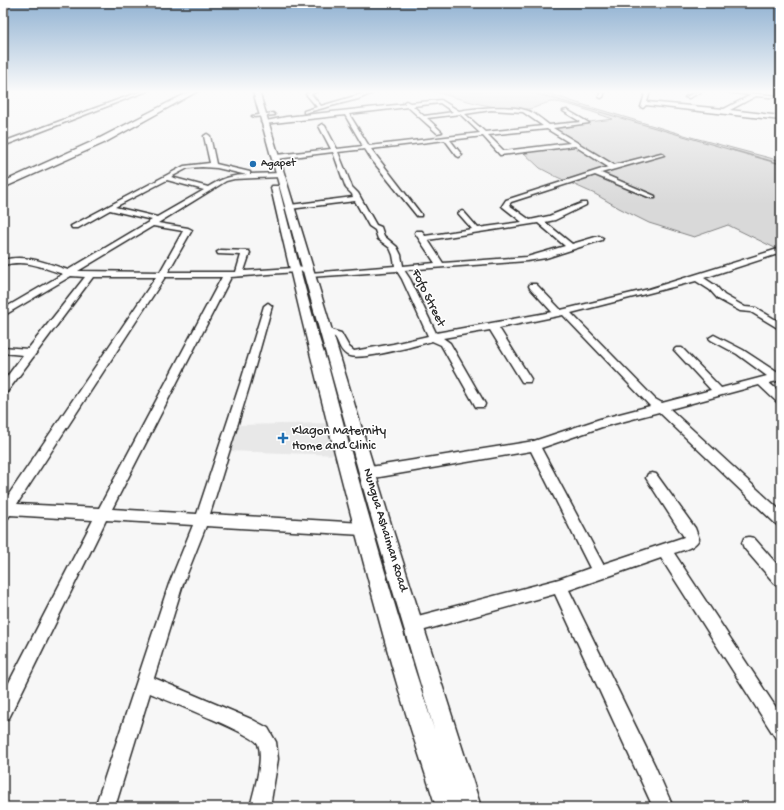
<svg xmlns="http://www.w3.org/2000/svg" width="784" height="810" font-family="'Gochi Hand',sans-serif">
<rect width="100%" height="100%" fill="#f7f7f7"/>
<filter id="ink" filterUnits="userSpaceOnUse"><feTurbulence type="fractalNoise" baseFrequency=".025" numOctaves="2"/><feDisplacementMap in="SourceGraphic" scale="8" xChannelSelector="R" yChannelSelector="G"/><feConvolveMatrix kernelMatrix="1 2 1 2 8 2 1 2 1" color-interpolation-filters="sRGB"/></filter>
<g filter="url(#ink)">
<!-- built -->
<path fill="#e8e8e8" d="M 329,423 L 339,455 L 227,451 L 236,425 Z"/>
<!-- green -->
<path fill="#d9d9d9" stroke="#828282" d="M 433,91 L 542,91 L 574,102 L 691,137 L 781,161 L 781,251 L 728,225 L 694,237 L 649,223 L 619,208 L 595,194 L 557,177 L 540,168 L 522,151 L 580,144 L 549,127 L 613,119 C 601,115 563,101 553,102 C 544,102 536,109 527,109 C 494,110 463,100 433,91 Z"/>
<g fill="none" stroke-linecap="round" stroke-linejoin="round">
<!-- stream-far1 -->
<path stroke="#7b7b7b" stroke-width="1" d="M 527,91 L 735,151"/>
<!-- stream -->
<path stroke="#7b7b7b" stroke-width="1.5" d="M 732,150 L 781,164"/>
<defs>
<path id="minor" d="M 142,91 L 147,91 L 3,146 L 3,142 Z
M 313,91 L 318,91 L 311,94 L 321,106 L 372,91 L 377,91 L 358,99 L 304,113 L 304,111 L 317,107 L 306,94 Z
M 601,91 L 605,91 L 603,97 L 601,98 L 599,97 Z
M 646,91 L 650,91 L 647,102 L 724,109 L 751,95 L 727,92 L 725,91 L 781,96 L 781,98 L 756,96 L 730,110 L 781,116 L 781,120 L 646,105 L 643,108 L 641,107 Z
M 698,91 L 703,91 L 689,98 L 685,97 Z
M 441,100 L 459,111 C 475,108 509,105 525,110 C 534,112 542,120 549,125 L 581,122 L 563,111 L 567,110 L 589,123 L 553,128 L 614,165 L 661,153 L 664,155 L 601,173 L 655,196 L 655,198 L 651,198 L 595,175 L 511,202 L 509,205 L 530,220 L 549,216 L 582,203 L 586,203 L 586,205 L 555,220 L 545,222 L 572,244 L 599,236 L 603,238 L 602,240 L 546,258 L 527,261 L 404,270 L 410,279 L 436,333 L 552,312 L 530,288 L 529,286 L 530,284 L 536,284 L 561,310 L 649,289 L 781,248 L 781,253 L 704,278 L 716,286 L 724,295 L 745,307 L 756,308 L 781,323 L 781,330 L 751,312 L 740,311 L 718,299 L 710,290 L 696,281 L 571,313 L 655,399 L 662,403 L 711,390 L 676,352 L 674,350 L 676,348 L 682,348 L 721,388 L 767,376 L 737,354 L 711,340 L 709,338 L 714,335 L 743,350 L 778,373 L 781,372 L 781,380 L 769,383 L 781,393 L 781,403 L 777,402 L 759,385 L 670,409 L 781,511 L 781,526 L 776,524 L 659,412 L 602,427 L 541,448 L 603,564 L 684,537 L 646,478 L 648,474 L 652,473 L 656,474 L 695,528 L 699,539 C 695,548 683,550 674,553 L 781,715 L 781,740 L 775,737 L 661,558 L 569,590 L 655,766 L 673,807 L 653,807 L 555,594 L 414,633 L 408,631 L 406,625 L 408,619 L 414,617 L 559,579 L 590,568 L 531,451 L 374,478 L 364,476 L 362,472 L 364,468 L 534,441 L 600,419 L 650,406 L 563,315 L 499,328 L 531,379 L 530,382 L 522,382 L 490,330 L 443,338 L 450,343 L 485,404 L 484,407 L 476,407 L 441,345 L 432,341 C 418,345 358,362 347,355 C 340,351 339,343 335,337 L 324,334 L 322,332 L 327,329 L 341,333 L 349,347 L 354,351 L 393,344 L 428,336 L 402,279 L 397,271 L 310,277 L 306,275 L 310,273 L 395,266 L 393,255 L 390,248 L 378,239 L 375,230 L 369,226 L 355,201 L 290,209 L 287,207 L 290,205 L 353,197 L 352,194 L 346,188 L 333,152 L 276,159 L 273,157 L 276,155 L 331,149 L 319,126 L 322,124 L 325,126 L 337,149 L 363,146 L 345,115 L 264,124 L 261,122 L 286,117 L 405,104 L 404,102 L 406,101 L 410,103 ZM 440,103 L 453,112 L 424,116 L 413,106 ZM 408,107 L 437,133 L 442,132 L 427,118 L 460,114 L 480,133 L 369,146 L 349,114 ZM 491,110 L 523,112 L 543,126 L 485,132 L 465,114 ZM 547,129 L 570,143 L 504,151 L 488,135 ZM 483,136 L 500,155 L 575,146 L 608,167 L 506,200 L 502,206 L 503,207 L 522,222 L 478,228 L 464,212 L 462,211 L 458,213 L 472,229 L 425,236 L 422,231 L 416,231 L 415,233 L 435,263 L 403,266 L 401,255 L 397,247 L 384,236 L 381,227 L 376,225 L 358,193 L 352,187 L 338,152 L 365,149 L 372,160 L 417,216 L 421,216 L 421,214 L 371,149 L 445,140 L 457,156 L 459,157 L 462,155 L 450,140 ZM 538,223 L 565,246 L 527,257 L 443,263 L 428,240 Z
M 273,113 L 275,115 L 254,117 L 252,116 Z
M 207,134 L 210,136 L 216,164 L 250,172 L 250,174 L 281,173 L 284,175 L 281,177 L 234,179 L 226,181 L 158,223 L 188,228 L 192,230 L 168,272 L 236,272 L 241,255 L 218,254 L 217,252 L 221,250 L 249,251 L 250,253 L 244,271 L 309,267 L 313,269 L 309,271 L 231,277 L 112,509 L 197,514 L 240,384 L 264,306 L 268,303 L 272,306 L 250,384 L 210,514 L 363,523 L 368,525 L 370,529 L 368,533 L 363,535 L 206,526 L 183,584 L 154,678 L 251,719 L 268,728 L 276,742 L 278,759 L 270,807 L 250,807 C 254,791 264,759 258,744 C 254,734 165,700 150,693 L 115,807 L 95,807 L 169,584 L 193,525 L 106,520 L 9,718 L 3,721 L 3,694 L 93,520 L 10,515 L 8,518 L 3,520 L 3,503 L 156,277 L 93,277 L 7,392 L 3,393 L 3,382 L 23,355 L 3,353 L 3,347 L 28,349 L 85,277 L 71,276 L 3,316 L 3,309 L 63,274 C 40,267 27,259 3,265 L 3,260 C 26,254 46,263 68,270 L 152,220 L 110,210 L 78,228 L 72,228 L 71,226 L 184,166 L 210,163 L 204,136 ZM 202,167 L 217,168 L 247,175 C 231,175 221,179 208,187 L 171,177 L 188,168 ZM 167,180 L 204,190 L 157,217 L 115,207 ZM 153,226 L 183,231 L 160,272 L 78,271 ZM 165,277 L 222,277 L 99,508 L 17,504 Z
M 749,537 L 754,538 L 781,569 L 781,587 L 776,585 L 744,548 L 742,543 L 744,538 Z"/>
<path id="major" d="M 253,91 L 259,91 L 394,534 L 481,807 L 436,807 C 420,757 403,707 389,656 C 346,501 307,345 271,188 L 272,186 L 278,186 L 279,188 C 290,231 301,274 313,317 C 317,333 323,350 328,366 C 360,488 394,609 434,729 L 376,534 Z"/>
<path id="highway" d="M 191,91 L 198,91 L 104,143 L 3,188 L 3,182 L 98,139 Z"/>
</defs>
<!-- minor casing -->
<use href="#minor" stroke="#2b2b2b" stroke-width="3"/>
<!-- major casing -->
<use href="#major" stroke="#2b2b2b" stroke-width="3"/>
<!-- highway casing -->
<use href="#highway" stroke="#2b2b2b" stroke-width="3"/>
<!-- minor -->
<use href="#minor" fill="#fff" fill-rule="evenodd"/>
<!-- major -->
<use href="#major" fill="#fff" fill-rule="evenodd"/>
<!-- highway -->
<use href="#highway" fill="#fff" fill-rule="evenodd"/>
</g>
</g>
<!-- sky -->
<linearGradient id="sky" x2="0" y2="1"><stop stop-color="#91b2d2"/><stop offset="0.45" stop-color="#fbfbfb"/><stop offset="1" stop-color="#fbfbfb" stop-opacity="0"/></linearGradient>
<rect width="784" height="204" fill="url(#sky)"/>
<!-- markers -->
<g fill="#1f6fb2" stroke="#fff" stroke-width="1.5">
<circle cx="253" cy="164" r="4"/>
<path d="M281 432h4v4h4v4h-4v4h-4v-4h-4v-4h4z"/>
</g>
<g text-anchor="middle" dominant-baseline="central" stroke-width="3" stroke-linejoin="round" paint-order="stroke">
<!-- far-poi labels -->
<g font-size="11" fill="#2b2b2b" stroke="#fff" text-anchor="start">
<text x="261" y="164">Agapet</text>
</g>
<!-- street labels -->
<g font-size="13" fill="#2b2b2b" stroke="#fff">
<text transform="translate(428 298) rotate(64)">Fofo Street</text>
<text transform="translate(385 530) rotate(73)">Nungua Ashaiman Road</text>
</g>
<!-- poi labels -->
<g font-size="13" fill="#2b2b2b" stroke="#fff" text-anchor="start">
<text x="292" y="431">Klagon Maternity<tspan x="292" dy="15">Home and Clinic</tspan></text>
</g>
</g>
<!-- margin -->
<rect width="784" height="810" fill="none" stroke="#fff" stroke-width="16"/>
<rect x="8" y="8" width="768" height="794" fill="none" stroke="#2b2b2b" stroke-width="1.5" filter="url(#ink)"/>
</svg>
